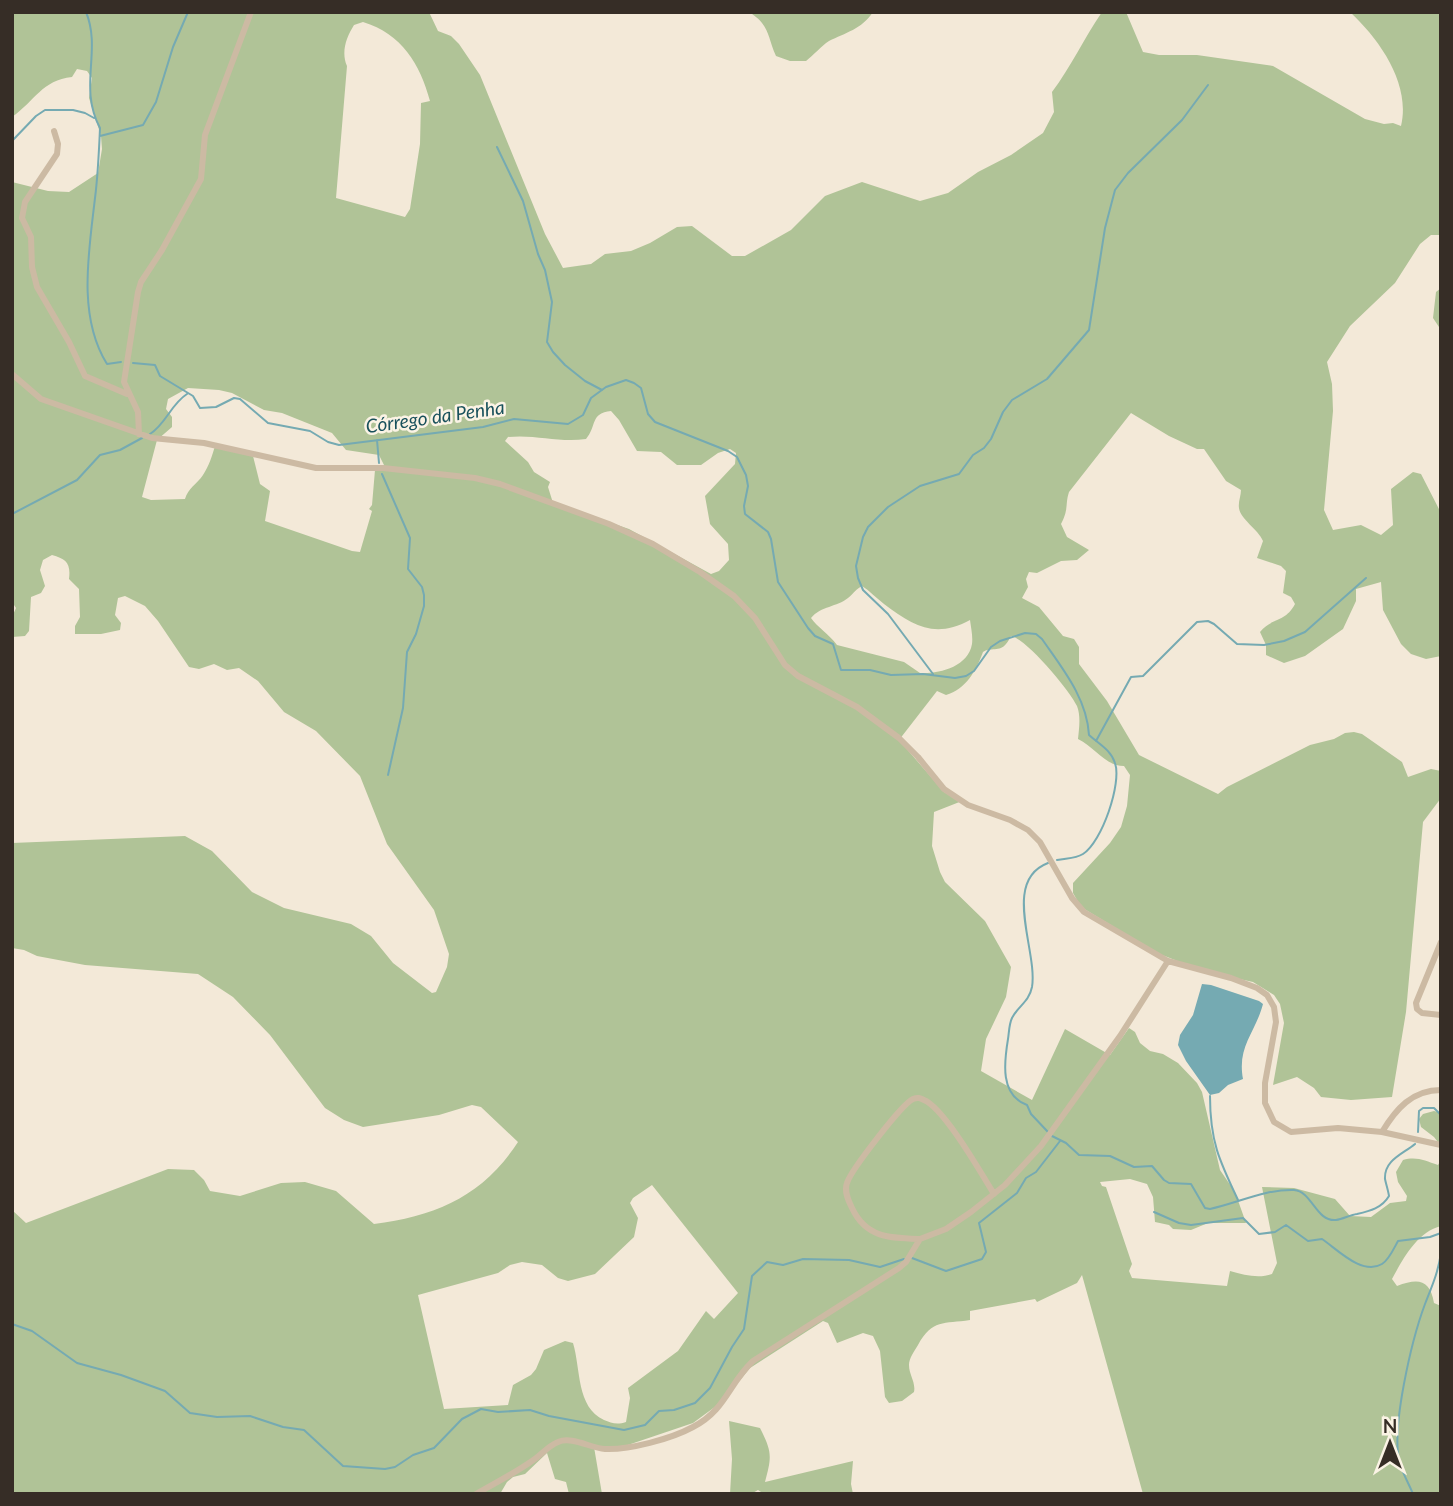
<svg xmlns="http://www.w3.org/2000/svg" width="1453" height="1506" font-family="Lato,sans-serif">
<rect width="100%" height="100%" fill="#f3e9d8"/>
<!-- green -->
<path fill="#b0c397" fill-rule="evenodd" d="M 12,12 L 429,12 L 438,31 L 451,36 L 459,44 L 480,75 L 545,234 L 563,268 L 591,264 L 605,254 L 631,251 L 650,243 L 677,227 L 692,226 L 732,256 L 745,256 L 791,230 L 825,196 L 862,182 L 920,201 L 948,193 L 978,172 L 1011,155 L 1043,133 L 1054,112 L 1052,92 C 1071,67 1084,38 1102,12 L 1126,12 L 1143,52 L 1159,55 L 1197,55 L 1273,66 L 1365,119 L 1384,124 L 1393,123 L 1401,126 C 1411,84 1380,40 1350,12 L 1441,12 L 1441,235 L 1431,235 L 1420,244 L 1395,283 L 1350,326 L 1327,362 L 1332,384 L 1333,411 L 1324,510 L 1333,530 L 1361,525 L 1381,535 L 1393,525 L 1391,489 L 1413,472 L 1421,474 L 1441,513 L 1441,656 L 1426,659 L 1411,654 L 1401,644 L 1383,610 L 1381,582 L 1356,589 L 1356,601 L 1343,629 L 1305,656 L 1284,663 L 1266,655 L 1266,645 L 1260,632 C 1272,617 1285,623 1295,604 L 1291,597 L 1283,593 L 1286,571 L 1281,566 L 1257,558 L 1263,541 C 1258,529 1240,519 1239,508 C 1238,502 1241,496 1241,490 L 1226,481 L 1204,449 L 1197,449 L 1169,436 L 1131,413 L 1069,492 C 1065,504 1069,509 1061,524 L 1067,537 L 1089,550 L 1077,560 L 1061,561 L 1037,573 L 1029,572 L 1026,579 L 1028,587 L 1022,598 L 1039,607 L 1063,636 L 1074,639 L 1079,647 L 1079,664 L 1107,701 L 1139,755 L 1218,794 L 1227,787 L 1310,745 L 1334,739 L 1345,733 L 1354,732 L 1362,734 L 1402,762 L 1408,777 L 1431,769 L 1441,771 L 1441,798 L 1423,822 L 1406,1012 L 1392,1097 L 1351,1100 L 1321,1097 L 1314,1088 L 1297,1077 L 1273,1085 L 1284,1023 L 1280,1004 L 1274,995 L 1253,982 L 1203,971 L 1157,953 L 1081,907 L 1073,893 L 1073,883 L 1110,843 L 1121,827 L 1127,806 L 1130,775 L 1124,766 C 1105,766 1095,747 1078,739 C 1079,729 1081,716 1077,706 C 1070,691 1027,639 1011,636 C 1009,639 1008,642 1006,644 C 1000,652 990,647 983,652 C 976,671 966,689 946,695 L 937,691 L 899,740 L 944,792 L 962,801 L 934,812 L 932,846 L 940,872 L 945,882 L 985,921 L 1011,967 L 1006,997 L 986,1039 L 981,1071 L 1032,1100 L 1065,1029 L 1110,1055 L 1129,1028 L 1135,1032 L 1140,1043 L 1150,1051 L 1163,1054 L 1178,1063 L 1197,1083 L 1202,1092 L 1220,1170 L 1235,1192 L 1246,1223 L 1208,1223 L 1191,1230 L 1173,1229 L 1169,1225 L 1155,1222 L 1153,1197 L 1147,1184 L 1130,1179 L 1100,1182 L 1102,1186 L 1106,1187 L 1132,1264 L 1129,1271 L 1132,1278 L 1227,1286 L 1230,1271 C 1245,1275 1258,1279 1272,1274 L 1277,1263 L 1262,1187 L 1294,1188 L 1335,1199 L 1350,1216 L 1371,1217 L 1390,1203 L 1406,1201 L 1407,1196 L 1398,1182 L 1396,1172 L 1403,1160 C 1417,1156 1425,1161 1438,1165 L 1441,1160 L 1441,1226 C 1417,1232 1403,1259 1392,1279 L 1397,1286 C 1418,1278 1430,1279 1434,1303 L 1441,1306 L 1441,1494 L 1143,1494 L 1082,1275 L 1077,1283 L 1037,1302 L 1035,1299 L 970,1311 L 970,1320 C 944,1324 932,1319 918,1345 C 914,1352 909,1358 909,1365 C 909,1375 916,1382 914,1392 L 902,1401 L 889,1403 L 885,1397 L 880,1351 L 873,1336 L 863,1333 L 837,1343 L 828,1323 L 823,1321 L 750,1368 L 723,1401 L 693,1423 L 619,1448 L 594,1447 L 602,1494 L 569,1494 L 566,1482 L 555,1479 L 547,1453 L 525,1474 L 513,1477 L 507,1482 L 500,1494 L 12,1494 L 12,1210 L 26,1223 L 168,1169 L 194,1170 L 204,1180 L 210,1191 L 240,1196 L 281,1183 L 305,1182 L 336,1191 L 374,1224 C 436,1216 483,1196 518,1142 L 481,1107 L 472,1105 L 439,1115 L 363,1127 L 344,1120 L 325,1108 L 270,1035 L 233,997 L 198,974 L 85,965 L 37,956 L 24,950 L 12,948 L 12,843 L 185,836 L 212,851 L 252,892 L 284,908 L 351,924 L 371,936 L 393,963 L 432,993 L 436,992 L 447,967 L 449,954 L 434,910 L 387,844 L 360,776 L 316,731 L 284,712 L 258,681 L 239,668 L 227,670 L 214,664 L 199,669 L 189,667 L 158,621 L 145,606 L 125,596 L 118,598 L 115,615 L 121,623 L 120,630 L 101,634 L 75,634 L 75,626 L 80,617 L 79,589 L 69,579 C 71,563 66,559 52,555 L 43,560 L 40,570 L 45,586 L 41,593 L 31,597 L 29,631 L 25,636 L 12,637 L 12,617 L 16,608 L 12,602 L 12,182 L 48,191 L 69,192 L 98,173 L 102,149 L 101,136 L 89,98 L 92,78 L 87,71 L 77,69 L 72,77 C 42,80 35,101 12,117 ZM 363,22 C 402,34 420,64 430,101 L 421,103 L 420,144 L 410,209 L 405,217 L 336,198 L 347,66 C 341,52 346,38 354,25 ZM 188,388 L 219,390 L 232,393 L 264,410 L 282,413 L 332,433 L 346,450 L 379,455 L 384,465 L 375,470 L 372,505 L 369,509 L 372,511 L 360,552 L 352,551 L 265,521 L 270,491 L 260,484 L 253,456 L 215,446 C 212,456 209,466 203,475 C 197,484 188,488 185,499 L 151,500 L 142,497 L 157,440 L 172,427 L 172,417 L 166,409 L 168,399 ZM 611,411 L 619,420 L 637,451 L 661,452 L 677,465 L 701,465 L 718,453 L 730,449 L 736,453 L 735,464 L 705,496 L 710,524 L 728,544 L 729,560 L 719,571 L 711,574 L 629,529 L 553,503 L 548,487 L 550,482 L 534,472 L 528,462 L 505,441 L 508,437 C 535,434 559,443 586,439 C 597,426 590,413 611,411 ZM 862,586 C 870,591 876,598 884,604 C 913,626 935,639 970,620 C 971,628 973,636 972,644 C 968,667 939,674 920,673 L 904,662 L 837,645 C 829,634 817,627 811,618 C 821,606 837,607 848,598 C 854,593 856,589 862,586 ZM 652,1185 L 738,1293 L 714,1319 L 706,1311 L 678,1351 L 628,1388 L 630,1398 L 626,1422 C 617,1425 611,1423 604,1420 C 576,1407 581,1369 573,1343 L 565,1341 L 544,1350 L 536,1369 L 531,1375 L 513,1385 L 508,1405 L 444,1409 L 418,1295 L 498,1273 L 510,1265 L 522,1262 L 542,1265 L 558,1278 L 568,1281 L 595,1274 L 634,1237 L 638,1218 L 630,1203 L 633,1198 Z
M 749,12 L 873,12 C 862,29 845,33 829,41 C 821,46 814,55 806,61 L 790,61 L 776,56 C 767,36 770,25 749,12 Z
M 1441,288 L 1441,330 L 1433,318 L 1436,292 Z
M 1434,1111 L 1441,1113 L 1441,1146 L 1434,1137 L 1421,1127 L 1419,1119 L 1423,1114 Z
M 729,1421 L 760,1428 C 772,1452 772,1456 765,1482 L 853,1461 L 851,1484 L 853,1494 L 764,1494 L 758,1490 L 751,1494 L 730,1494 L 732,1459 Z"/>
<!-- water -->
<path fill="#75aab2" d="M 1202,984 L 1211,985 L 1259,1001 L 1263,1004 C 1255,1034 1237,1046 1243,1079 L 1228,1085 L 1219,1093 L 1210,1095 L 1186,1061 L 1178,1045 L 1180,1035 L 1193,1015 Z"/>
<g fill="none" stroke-linecap="round" stroke-linejoin="round">
<!-- stream -->
<path stroke="#75aab2" stroke-width="2" d="M 86,12 C 102,51 78,87 100,128 C 99,151 98,175 95,198 C 89,251 77,316 107,364 L 121,362
M 100,136 L 143,125 L 156,102 L 173,47 L 188,12
M 12,141 L 36,116 L 45,110 L 73,110 L 85,113 L 94,118
M 497,147 L 523,201 L 538,254 L 545,270 L 552,302 L 547,342 L 553,352 L 565,365 L 585,381 L 602,390
M 133,363 L 155,365 L 160,376 L 193,396 L 200,408 L 216,407 L 234,398 L 240,399 L 268,423 L 310,431 L 328,442 L 339,445 L 483,427 L 514,419 L 568,424 L 583,415 L 591,398 L 606,387 L 626,380 L 634,383 L 641,388 L 648,414 L 655,422 L 728,451 L 737,457 L 746,475 L 748,486 L 744,506 L 745,514 L 768,532 L 771,539 L 778,582 L 808,628 L 815,636 L 833,644 L 841,670 L 870,670 L 891,675 L 923,674 L 955,678 L 966,676 L 974,671 L 991,647 L 1000,641 L 1025,633 L 1036,634 L 1042,639 C 1062,668 1087,698 1089,735 C 1099,744 1111,750 1115,763 C 1122,783 1102,842 1083,854 C 1075,859 1066,858 1057,860
M 150,434 C 166,424 171,404 187,394
M 377,440 L 379,463
M 382,474 L 410,538 L 408,569 L 422,587 L 424,595 L 424,606 L 416,634 L 407,652 L 403,708 L 388,775
M 12,514 L 77,480 L 100,455 L 120,450 L 142,438
M 933,674 L 888,614 L 863,590 L 858,578 L 856,566 L 863,537 L 868,527 L 888,507 L 920,486 L 959,474 L 973,455 L 984,448 L 991,439 L 1003,412 L 1012,400 L 1047,379 L 1089,330 L 1105,228 L 1115,190 L 1128,173 L 1182,120 L 1208,85
M 1096,741 L 1131,677 L 1143,676 L 1197,622 L 1208,621 L 1214,624 L 1237,644 L 1264,645 L 1284,641 L 1305,632 L 1366,578
M 1048,863 C 1001,881 1038,951 1032,987 C 1029,1002 1018,1006 1012,1018 C 1009,1024 1009,1033 1008,1039 C 1004,1063 1000,1095 1027,1105 L 1031,1114 L 1048,1132
M 1210,1096 C 1210,1141 1219,1160 1238,1200
M 1418,1132 L 1419,1111 L 1423,1108 L 1434,1108 L 1441,1115
M 1052,1136 L 1066,1143 L 1079,1155 L 1110,1156 L 1134,1167 L 1152,1166 L 1164,1180 L 1169,1183 L 1191,1184 L 1205,1208 L 1210,1209 C 1238,1203 1265,1189 1294,1190 C 1312,1191 1316,1222 1336,1220 C 1343,1219 1350,1215 1357,1214 C 1370,1211 1382,1208 1389,1196 C 1388,1190 1386,1184 1385,1179 C 1384,1160 1403,1154 1415,1144
M 1154,1212 L 1179,1223 L 1191,1225 L 1243,1218 L 1259,1234 L 1275,1232 L 1286,1225 L 1308,1241 L 1322,1239 C 1337,1249 1362,1276 1382,1264 C 1389,1260 1394,1248 1398,1241 L 1430,1237 L 1441,1233
M 912,1258 L 946,1271 L 982,1259 L 986,1252 L 979,1223 L 1017,1193 L 1026,1178 L 1036,1172 L 1060,1141
M 12,1324 L 32,1331 L 77,1363 L 121,1375 L 165,1391 L 190,1413 L 217,1417 L 250,1416 L 283,1427 L 304,1430 L 343,1466 L 385,1469 L 395,1467 L 413,1455 L 434,1448 L 462,1419 L 481,1409 L 498,1412 L 530,1410 L 549,1416 L 624,1430 L 645,1425 L 659,1411 L 674,1410 L 695,1403 L 710,1388 L 732,1347 L 744,1329 L 752,1276 L 767,1262 L 783,1265 L 803,1259 L 849,1260 L 880,1267 L 904,1259
M 1413,1494 C 1409,1484 1403,1474 1400,1464 C 1390,1430 1412,1339 1425,1304 C 1432,1286 1438,1273 1441,1253"/>
<!-- street -->
<path stroke="#ccbaa3" stroke-width="6" d="M 54,131 L 58,144 L 57,154 L 25,202 L 22,218 L 31,237 L 32,267 L 37,287 L 69,342 L 85,376 L 127,394
M 12,374 L 41,399 L 152,438 L 204,443 L 316,468 L 383,468 L 475,478 L 500,484 L 609,524 L 653,544 L 700,572 L 734,596 L 755,618 L 785,665 L 798,676 L 857,707 L 899,738 L 918,757 L 944,789 L 968,805 L 1010,820 L 1028,830 L 1040,842 L 1072,898 L 1084,912 L 1168,961 L 1231,978 L 1257,988 L 1267,995 L 1274,1007 L 1276,1022 L 1265,1083 L 1265,1103 L 1274,1122 L 1291,1132 L 1338,1128 L 1382,1132 L 1441,1145
M 139,434 L 138,412 L 124,382 L 138,292 L 141,282 L 162,250 L 201,179 L 205,135 L 251,12
M 1441,942 L 1416,1003 L 1417,1009 L 1422,1013 L 1441,1015
M 1382,1132 C 1396,1109 1412,1090 1441,1090
M 920,1239 C 890,1238 866,1238 852,1208 C 848,1200 844,1191 847,1183 C 851,1170 902,1104 913,1099 C 918,1097 920,1098 924,1100 C 944,1108 981,1173 994,1194
M 476,1494 C 495,1483 515,1473 532,1461 C 540,1456 548,1446 558,1442 C 572,1436 590,1448 605,1449 C 629,1450 671,1439 693,1427 C 726,1410 729,1383 753,1361 L 899,1268 L 906,1262 L 920,1239 L 946,1229 L 971,1212 L 1005,1185 L 1041,1146 L 1120,1036 L 1168,961"/>
</g>
<g text-anchor="middle" dominant-baseline="central" stroke-width="5" stroke-linejoin="round" paint-order="stroke">
<!-- water labels -->
<g font-size="19" font-style="italic" fill="#18505b" stroke="#fbf3e5">
<text transform="translate(435 416) rotate(-8)">Córrego da Penha</text>
</g>
</g>
<!-- border -->
<rect width="1453" height="1506" fill="none" stroke="#362d26" stroke-width="28"/>
<!-- north arrow -->
<g transform="translate(1390 1443)" stroke="#fbf3e5" stroke-width="5" paint-order="stroke">
<path d="M0-5L12 26L0 18L-12 26Z" fill="#362d26"/>
<text y="-10" font-size="19" font-weight="bold" text-anchor="middle" fill="#362d26">N</text>
</g>
</svg>
